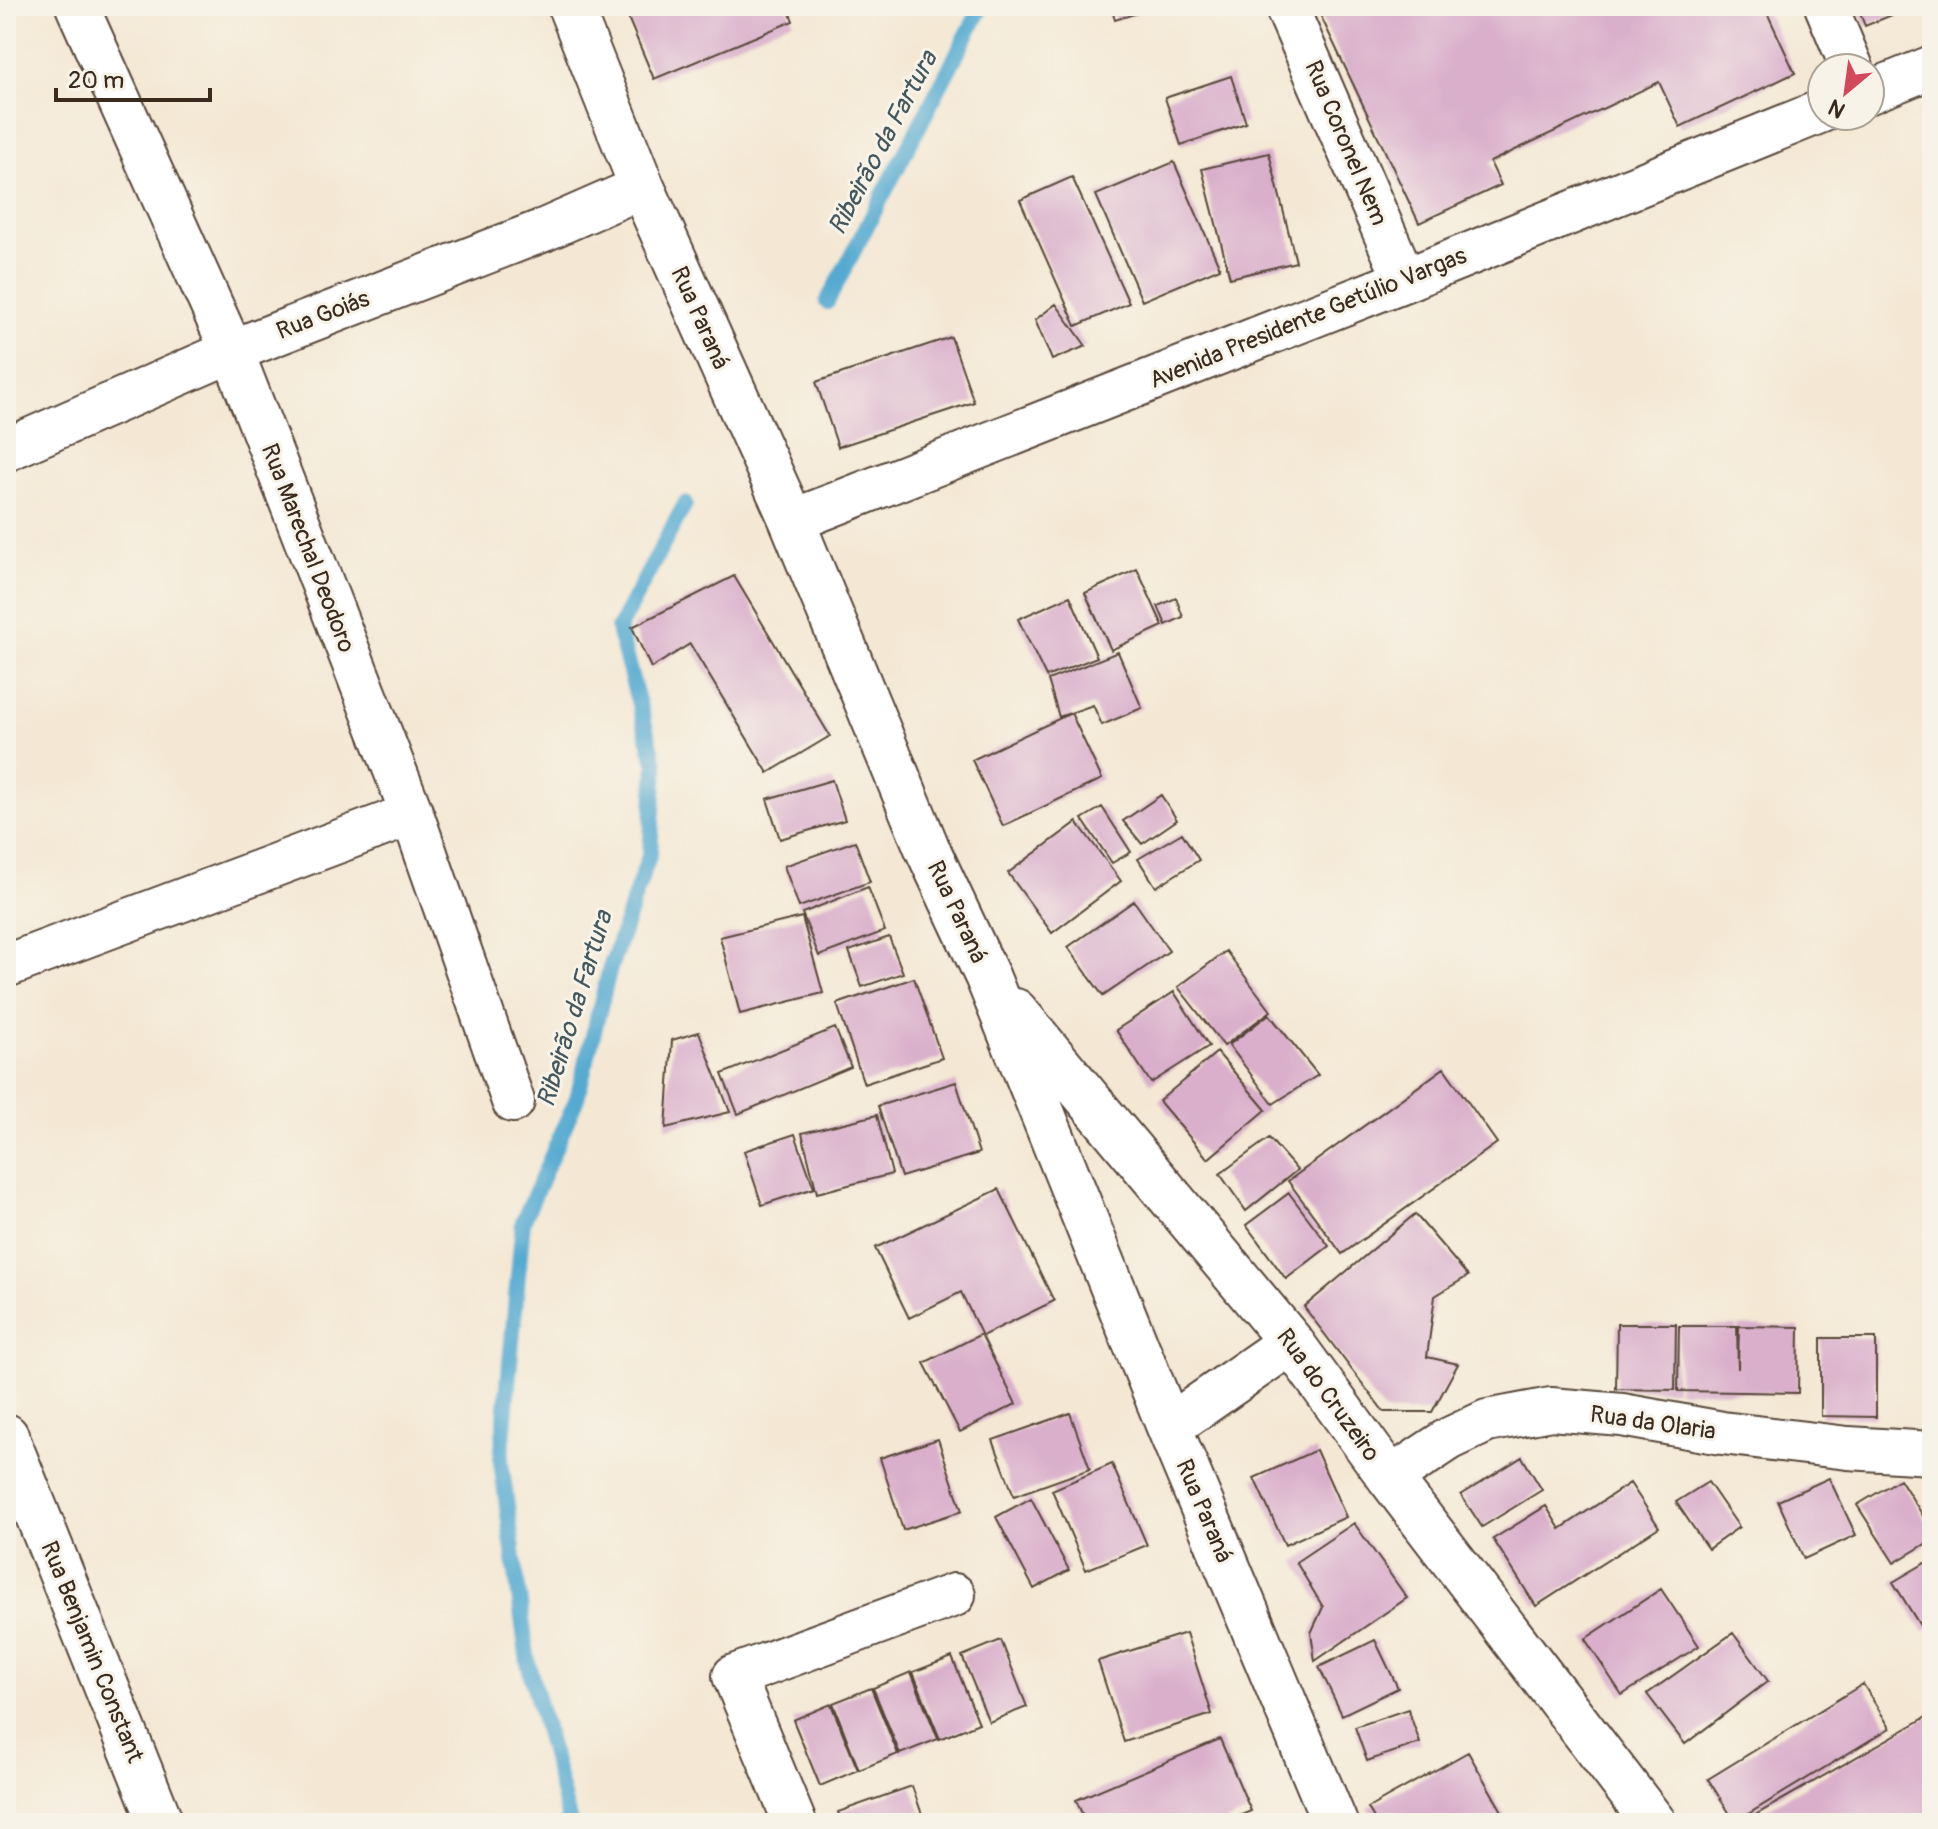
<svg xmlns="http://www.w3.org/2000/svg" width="1938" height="1829" font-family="Pangolin,sans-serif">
<rect width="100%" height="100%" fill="#f7f3e8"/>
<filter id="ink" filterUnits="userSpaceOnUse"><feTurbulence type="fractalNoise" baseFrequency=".0125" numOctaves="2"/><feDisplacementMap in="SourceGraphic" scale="16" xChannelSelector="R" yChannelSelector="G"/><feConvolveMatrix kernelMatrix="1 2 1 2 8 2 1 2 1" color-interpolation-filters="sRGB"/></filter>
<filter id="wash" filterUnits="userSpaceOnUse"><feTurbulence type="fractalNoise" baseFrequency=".006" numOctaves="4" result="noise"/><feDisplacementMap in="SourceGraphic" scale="32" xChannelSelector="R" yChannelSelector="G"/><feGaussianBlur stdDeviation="1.8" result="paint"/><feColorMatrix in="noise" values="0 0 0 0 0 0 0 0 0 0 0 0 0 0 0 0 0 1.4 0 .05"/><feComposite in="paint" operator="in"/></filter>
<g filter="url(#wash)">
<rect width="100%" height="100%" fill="#f4e8d4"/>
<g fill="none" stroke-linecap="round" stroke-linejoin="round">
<!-- stream -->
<path stroke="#54aad1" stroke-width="16" d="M 827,302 L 982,6
M 570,1823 L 528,1663 L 501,1461 L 523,1221 L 577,1098 L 610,968 L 650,853 L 656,765 L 618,629 L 685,504"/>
</g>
<g id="blocks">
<!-- building -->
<path fill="#d9afcb" d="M 623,6 L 787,6 L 793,21 L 654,79 Z
M 1111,6 L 1156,6 L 1156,7 L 1115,20 Z
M 1316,6 L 1764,6 L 1795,73 L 1680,127 L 1659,82 L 1490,162 L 1501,185 L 1419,223 Z
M 1857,6 L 1914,6 L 1865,26 Z
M 1231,76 L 1246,123 L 1181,145 L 1165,98 Z
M 1269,153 L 1296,262 L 1230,278 L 1202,169 Z
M 1174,162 L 1220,268 L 1142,301 L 1096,195 Z
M 1072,177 L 1129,303 L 1076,326 L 1020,200 Z
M 1056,304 L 1086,346 L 1052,360 L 1035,320 Z
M 951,337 L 974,402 L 838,447 L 816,382 Z
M 1137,569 L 1163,626 L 1111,650 L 1085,593 Z
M 734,576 L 830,736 L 768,773 L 690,644 L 651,668 L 632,627 Z
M 1070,596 L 1097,657 L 1046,677 L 1018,619 Z
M 1176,598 L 1183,617 L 1166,625 L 1158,606 Z
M 1118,652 L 1142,708 L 1102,725 L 1093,705 L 1059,717 L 1048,680 Z
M 1071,713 L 1102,779 L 1003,826 L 972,760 Z
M 832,780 L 845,820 L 780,839 L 767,799 Z
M 1161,795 L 1177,820 L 1142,844 L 1123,821 Z
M 1102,807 L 1131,852 L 1112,863 L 1082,819 Z
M 1077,822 L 1121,881 L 1052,933 L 1008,873 Z
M 1182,833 L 1199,860 L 1156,887 L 1138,859 Z
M 855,841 L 870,882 L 799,907 L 784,866 Z
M 868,887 L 885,931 L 819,956 L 802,913 Z
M 1134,901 L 1169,951 L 1103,996 L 1068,947 Z
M 802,917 L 823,993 L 740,1014 L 720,937 Z
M 889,937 L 903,973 L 862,987 L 849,951 Z
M 1226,951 L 1271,1011 L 1224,1046 L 1178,987 Z
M 914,978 L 942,1058 L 864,1084 L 837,1004 Z
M 1174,992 L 1209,1046 L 1151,1083 L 1116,1030 Z
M 1269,1014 L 1318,1075 L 1273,1104 L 1229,1045 Z
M 835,1028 L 851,1067 L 738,1114 L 722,1074 Z
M 699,1032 L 730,1112 L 666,1128 L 672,1040 Z
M 1217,1052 L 1266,1110 L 1208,1159 L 1159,1101 Z
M 1444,1068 L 1497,1143 L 1342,1254 L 1288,1181 Z
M 956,1082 L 979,1153 L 901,1177 L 878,1106 Z
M 877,1115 L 892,1174 L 817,1193 L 802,1133 Z
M 795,1134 L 814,1188 L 762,1205 L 744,1151 Z
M 1269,1138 L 1297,1170 L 1246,1211 L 1220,1174 Z
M 999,1189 L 1054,1301 L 982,1336 L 961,1292 L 909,1318 L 875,1248 Z
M 1289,1193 L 1329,1246 L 1286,1279 L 1246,1225 Z
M 1415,1214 L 1468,1276 L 1435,1296 L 1427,1357 L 1458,1364 L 1432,1412 L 1384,1412 L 1304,1307 Z
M 1617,1324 L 1676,1324 L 1675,1390 L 1616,1389 Z
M 1679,1326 L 1737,1326 L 1738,1369 L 1739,1326 L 1799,1327 L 1798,1393 L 1678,1391 Z
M 981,1334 L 1016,1404 L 960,1432 L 924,1363 Z
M 1821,1338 L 1876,1338 L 1876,1417 L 1821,1416 Z
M 1070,1413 L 1090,1469 L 1014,1496 L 993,1440 Z
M 938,1439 L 962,1511 L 903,1530 L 880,1458 Z
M 1316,1450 L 1346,1517 L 1285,1545 L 1254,1478 Z
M 1522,1457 L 1542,1490 L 1482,1527 L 1461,1495 Z
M 1112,1464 L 1147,1545 L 1086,1570 L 1052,1490 Z
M 1829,1478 L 1856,1535 L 1804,1559 L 1778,1501 Z
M 1900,1479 L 1932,1530 L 1932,1540 L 1894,1563 L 1857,1505 Z
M 1708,1482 L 1739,1527 L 1708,1549 L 1676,1502 Z
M 1630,1483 L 1659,1527 L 1536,1606 L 1493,1539 L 1546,1506 L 1560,1529 Z
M 1031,1498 L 1069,1570 L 1034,1589 L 996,1517 Z
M 1354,1523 L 1407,1598 L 1315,1661 L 1311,1633 L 1323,1607 L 1296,1562 Z
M 1932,1559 L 1932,1627 L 1924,1632 L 1893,1582 Z
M 1661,1589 L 1699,1646 L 1622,1695 L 1585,1639 Z
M 1186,1633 L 1212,1714 L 1124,1742 L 1098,1661 Z
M 1733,1633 L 1768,1681 L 1685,1744 L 1647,1694 Z
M 1001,1640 L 1027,1707 L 989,1722 L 962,1656 Z
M 1375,1640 L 1398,1688 L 1342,1715 L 1319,1667 Z
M 952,1657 L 979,1723 L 940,1739 L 913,1672 Z
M 911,1672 L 938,1739 L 900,1754 L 873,1688 Z
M 1863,1684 L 1890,1728 L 1735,1822 L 1708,1779 Z
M 871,1688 L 898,1754 L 859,1770 L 833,1703 Z
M 831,1704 L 858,1770 L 820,1786 L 793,1720 Z
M 1408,1709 L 1420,1743 L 1367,1761 L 1355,1727 Z
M 1928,1716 L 1932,1722 L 1932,1821 L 1928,1823 L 1746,1823 L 1745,1821 Z
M 1220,1739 L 1251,1811 L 1223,1823 L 1086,1823 L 1076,1800 Z
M 1468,1752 L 1507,1820 L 1502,1823 L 1377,1823 L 1368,1808 Z
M 912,1786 L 925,1823 L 842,1823 L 838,1812 Z"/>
</g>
</g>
<g filter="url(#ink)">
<use href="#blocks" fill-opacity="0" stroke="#574639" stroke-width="2"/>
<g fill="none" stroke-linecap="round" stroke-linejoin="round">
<defs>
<path id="minor" d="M 77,6 L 232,351 L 412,814 L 513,1101
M 1286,6 L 1405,280
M 1826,6 L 1852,68
M 1870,92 L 1932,67
M 6,450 L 232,351 L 544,230 L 642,187
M 792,521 L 1405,280 L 1822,111
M 6,966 L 412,814
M 1390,1478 L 1449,1439 L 1487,1421 L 1551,1409 L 1622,1415 L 1722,1433 L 1848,1448 L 1932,1453
M 795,1823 L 734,1676 L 954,1595"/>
<path id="tertiary" d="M 570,6 L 642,187 L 792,521 L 927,848 L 988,978 L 1169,1427 L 1335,1823
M 1015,1011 L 1291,1342 L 1390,1478 L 1654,1823
M 1169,1427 L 1291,1342
M 6,1436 L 161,1823"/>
</defs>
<!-- minor casing -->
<use href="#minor" stroke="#574639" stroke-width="46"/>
<!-- tertiary casing -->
<use href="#tertiary" stroke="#574639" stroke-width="48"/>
<!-- minor -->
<use href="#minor" stroke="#fff" stroke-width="42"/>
<!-- tertiary -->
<use href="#tertiary" stroke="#fff" stroke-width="44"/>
</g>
</g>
<g text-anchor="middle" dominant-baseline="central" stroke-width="6" stroke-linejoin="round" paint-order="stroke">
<!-- street labels -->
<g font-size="24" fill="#3b2a1e" stroke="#f7f3e8">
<text transform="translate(1346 143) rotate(67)">Rua Coronel Nem</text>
<text transform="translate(323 315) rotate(-21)">Rua Goiás</text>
<text transform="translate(700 318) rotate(66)">Rua Paraná</text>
<text transform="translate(1308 318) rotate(-22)">Avenida Presidente Getúlio Vargas</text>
<text transform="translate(308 548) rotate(69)">Rua Marechal Deodoro</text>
<text transform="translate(957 912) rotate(65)">Rua Paraná</text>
<text transform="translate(1328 1395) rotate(54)">Rua do Cruzeiro</text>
<text transform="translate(1653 1423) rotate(8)">Rua da Olaria</text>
<text transform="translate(1204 1511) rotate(67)">Rua Paraná</text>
<text transform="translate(92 1652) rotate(68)">Rua Benjamin Constant</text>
</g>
<!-- water labels -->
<g font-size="26" font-style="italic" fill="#44575d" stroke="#f7f3e8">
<text transform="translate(883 143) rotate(-62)">Ribeirão da Fartura</text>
<text transform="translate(575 1009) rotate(-73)">Ribeirão da Fartura</text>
</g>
</g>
<!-- margin -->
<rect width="1938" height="1829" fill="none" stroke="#f7f3e8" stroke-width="32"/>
<!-- north arrow -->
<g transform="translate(1846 92) rotate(209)"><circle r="38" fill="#f7f3e8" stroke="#aca397" stroke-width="2"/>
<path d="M0-6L14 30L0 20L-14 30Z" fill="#d1495b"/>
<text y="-12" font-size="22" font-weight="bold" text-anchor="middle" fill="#3b2a1e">N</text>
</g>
<!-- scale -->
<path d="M56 88v12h154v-12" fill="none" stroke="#3b2a1e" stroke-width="4"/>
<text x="68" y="88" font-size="24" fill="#3b2a1e" stroke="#f7f3e8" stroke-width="6" paint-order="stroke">20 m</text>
</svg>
